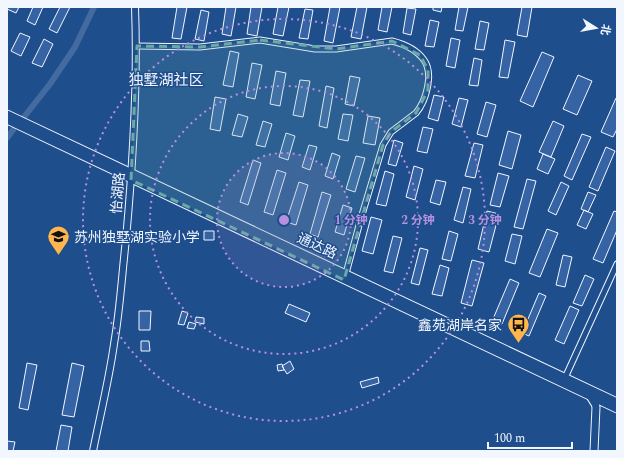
<svg xmlns="http://www.w3.org/2000/svg" width="624" height="458" font-family="Spectral,'Noto Sans SC',serif">
<rect width="100%" height="100%" fill="#1f4e8c"/>
<g fill="none" stroke-linecap="round" stroke-linejoin="round">
<!-- canal -->
<path stroke="#446ba0" stroke-width="6" d="M 24,117 L 50,84 L 75,47 L 94,7
M 7,138 L 13,130"/>
</g>
<!-- building -->
<path fill="#3563a3" stroke="#f2f6ff" d="M 7,7 L 19,7 L 16,13 L 7,9 Z
M 33,7 L 43,7 L 35,25 L 27,21 Z
M 60,7 L 70,7 L 57,33 L 49,29 Z
M 177,7 L 187,7 L 181,39 L 172,38 Z
M 226,7 L 236,7 L 231,36 L 222,34 Z
M 251,7 L 262,7 L 257,36 L 247,34 Z
M 278,7 L 289,7 L 283,36 L 273,34 Z
M 330,7 L 340,7 L 333,43 L 324,41 Z
M 357,7 L 367,7 L 361,39 L 351,37 Z
M 382,7 L 392,7 L 387,32 L 378,30 Z
M 433,7 L 442,7 L 441,12 L 433,10 Z
M 459,7 L 468,7 L 463,31 L 455,30 Z
M 522,7 L 532,7 L 527,37 L 517,35 Z
M 407,8 L 416,9 L 411,35 L 403,33 Z
M 305,9 L 313,10 L 308,39 L 299,38 Z
M 201,10 L 209,12 L 204,41 L 195,39 Z
M 430,20 L 439,22 L 434,47 L 425,46 Z
M 480,21 L 489,23 L 484,50 L 475,49 Z
M 20,33 L 30,37 L 21,56 L 11,51 Z
M 451,38 L 460,40 L 455,68 L 446,66 Z
M 44,39 L 53,44 L 42,67 L 32,63 Z
M 505,40 L 515,42 L 508,78 L 499,77 Z
M 230,51 L 239,53 L 233,87 L 223,85 Z
M 542,52 L 554,57 L 533,107 L 520,101 Z
M 474,58 L 482,60 L 478,86 L 469,85 Z
M 252,63 L 262,65 L 255,99 L 246,97 Z
M 276,71 L 286,73 L 280,106 L 270,104 Z
M 578,75 L 592,81 L 577,115 L 563,109 Z
M 350,76 L 360,78 L 354,106 L 345,104 Z
M 300,80 L 310,81 L 303,117 L 293,115 Z
M 326,86 L 334,88 L 327,128 L 319,126 Z
M 434,95 L 444,97 L 438,121 L 428,118 Z
M 215,97 L 226,99 L 220,131 L 210,129 Z
M 459,98 L 468,100 L 461,127 L 452,124 Z
M 616,98 L 617,99 L 617,129 L 613,137 L 601,132 Z
M 486,102 L 496,105 L 487,137 L 477,134 Z
M 238,114 L 248,117 L 242,137 L 232,135 Z
M 343,114 L 353,115 L 348,141 L 338,139 Z
M 368,116 L 380,118 L 375,145 L 363,143 Z
M 263,121 L 272,124 L 265,147 L 256,145 Z
M 553,121 L 564,126 L 551,157 L 539,152 Z
M 423,127 L 433,129 L 427,153 L 417,151 Z
M 508,131 L 521,135 L 512,169 L 499,165 Z
M 286,133 L 295,136 L 288,160 L 279,157 Z
M 582,134 L 591,137 L 572,180 L 564,176 Z
M 394,140 L 403,143 L 396,166 L 388,164 Z
M 474,143 L 483,145 L 475,178 L 465,176 Z
M 309,145 L 317,147 L 310,170 L 302,167 Z
M 606,147 L 615,151 L 598,191 L 589,187 Z
M 332,153 L 340,156 L 333,179 L 325,176 Z
M 543,154 L 555,159 L 548,174 L 537,169 Z
M 356,156 L 365,158 L 355,192 L 346,189 Z
M 253,160 L 261,163 L 248,205 L 240,202 Z
M 414,166 L 423,169 L 415,200 L 406,197 Z
M 277,170 L 286,173 L 273,215 L 264,212 Z
M 385,171 L 394,174 L 386,206 L 376,204 Z
M 498,173 L 509,176 L 500,207 L 490,205 Z
M 527,179 L 536,181 L 523,229 L 514,227 Z
M 436,180 L 446,182 L 440,205 L 430,202 Z
M 299,182 L 308,185 L 296,225 L 286,222 Z
M 561,182 L 569,186 L 556,215 L 548,211 Z
M 463,187 L 471,189 L 463,223 L 454,220 Z
M 322,192 L 331,195 L 318,237 L 310,234 Z
M 588,192 L 596,195 L 588,212 L 581,209 Z
M 343,205 L 352,208 L 344,235 L 335,232 Z
M 584,210 L 593,214 L 586,229 L 577,225 Z
M 487,211 L 499,214 L 489,252 L 478,249 Z
M 614,211 L 617,212 L 617,230 L 603,263 L 593,259 Z
M 371,217 L 382,220 L 373,254 L 362,251 Z
M 547,229 L 558,233 L 540,277 L 529,273 Z
M 204,231 L 214,231 L 214,240 L 204,240 Z
M 449,231 L 458,234 L 451,261 L 442,259 Z
M 512,234 L 522,236 L 515,264 L 505,261 Z
M 393,236 L 402,238 L 393,273 L 384,271 Z
M 420,248 L 428,250 L 419,285 L 411,283 Z
M 563,255 L 572,257 L 565,287 L 556,285 Z
M 472,260 L 484,263 L 472,306 L 461,303 Z
M 440,265 L 449,268 L 442,296 L 432,294 Z
M 585,275 L 594,279 L 582,306 L 573,303 Z
M 510,279 L 519,283 L 502,324 L 493,319 Z
M 539,293 L 546,296 L 529,336 L 522,333 Z
M 289,304 L 310,313 L 306,322 L 285,313 Z
M 570,306 L 579,310 L 564,344 L 555,340 Z
M 139,311 L 151,311 L 150,330 L 139,330 Z
M 182,311 L 188,313 L 184,325 L 178,324 Z
M 196,317 L 204,318 L 204,324 L 195,322 Z
M 189,322 L 196,324 L 194,329 L 187,328 Z
M 141,341 L 149,341 L 150,351 L 141,351 Z
M 290,361 L 294,369 L 287,374 L 282,366 Z
M 27,363 L 37,365 L 28,410 L 19,408 Z
M 72,363 L 84,366 L 74,417 L 62,415 Z
M 282,364 L 284,370 L 278,371 L 277,365 Z
M 378,377 L 379,383 L 362,388 L 360,382 Z
M 61,425 L 72,427 L 68,451 L 56,451 Z
M 7,441 L 15,442 L 13,451 L 7,451 Z"/>
<g fill="none" stroke-linecap="round" stroke-linejoin="round">
<defs>
<path id="minor" d="M 137,46 L 200,47 L 260,40 L 315,49 L 336,49 L 392,41 C 404,44 417,50 424,60 C 434,74 426,101 416,113 L 391,132 L 383,145 L 361,218 L 345,277
M 564,380 L 617,264"/>
<path id="tertiary" d="M 93,451 C 100,416 109,380 114,344 C 120,310 122,274 126,239 C 133,162 138,85 135,7"/>
<path id="secondary" d="M 7,114 L 617,402
M 7,120 L 617,409
M 590,396 L 595,404 L 596,407 L 594,451"/>
</defs>
<!-- minor casing -->
<use href="#minor" stroke="#f2f6ff" stroke-width="7"/>
<!-- tertiary casing -->
<use href="#tertiary" stroke="#f2f6ff" stroke-width="8"/>
<!-- secondary casing -->
<use href="#secondary" stroke="#f2f6ff" stroke-width="9"/>
<!-- minor -->
<use href="#minor" stroke="#1f4e8c" stroke-width="5"/>
<!-- tertiary -->
<use href="#tertiary" stroke="#1f4e8c" stroke-width="6"/>
<!-- secondary -->
<use href="#secondary" stroke="#1f4e8c" stroke-width="7"/>
</g>
<!-- marked area -->
<path fill="#6aa9a8" fill-opacity="0.2" stroke="#6aa9a8" stroke-width="3" stroke-dasharray="8 5" stroke-linejoin="round" d="M 260,40 L 336,49 L 392,41 L 420,55 L 428,70 L 428,90 L 416,113 L 391,132 L 383,145 L 344,280 L 131,180 L 137,46 L 200,47 Z"/>
<!-- distance rings -->
<circle cx="284" cy="220" r="67" fill="#b691df" fill-opacity=".12"/>
<g fill="none" stroke="#b691df" stroke-width="2" stroke-dasharray="2 4">
<circle cx="284" cy="220" r="67"/>
<circle cx="284" cy="220" r="134"/>
<circle cx="284" cy="220" r="201"/>
</g>
<!-- icons -->
<defs>
<symbol id="school-pin" viewBox="-11 -11 22 30"><path d="M0 17L-7.5 6A9.5 9.5 0 1 1 7.5 6Z" fill="#ffb74d" stroke="#1f4e8c"/><path d="M0-5L7-2L0 1L-7-2ZM-4 1L0 2.5L4 1V4Q0 6-4 4Z" fill="#111"/></symbol>
<symbol id="bus-pin" viewBox="-11 -11 22 30"><path d="M0 17L-7.5 6A9.5 9.5 0 1 1 7.5 6Z" fill="#ffb74d" stroke="#1f4e8c"/><path d="M-5-6H5V4H4V6H2V4H-2V6H-4V4H-5ZM-3.5-4V0h7V-4ZM-3.5 1.2v1.5H-2V1.2ZM2 1.2v1.5H3.5V1.2Z" fill="#111"/></symbol>
</defs>
<g fill-rule="evenodd">
<use href="#school-pin" x="46" y="224" width="25" height="34"/>
<use href="#bus-pin" x="506" y="312" width="25" height="34"/>
</g>
<g text-anchor="middle" dominant-baseline="central" stroke-width="3" stroke-linejoin="round" paint-order="stroke">
<!-- street labels -->
<g font-size="14" fill="#f2f6ff" stroke="#1f4e8c">
<text transform="translate(118 193) rotate(-85)">怡湖路</text>
<text transform="translate(317 246) rotate(25)">通达路</text>
</g>
<!-- poi labels -->
<g font-size="14" fill="#f2f6ff" stroke="#1f4e8c" text-anchor="start">
<text x="74" y="237">苏州独墅湖实验小学</text>
<text x="502" y="325" text-anchor="end">鑫苑湖岸名家</text>
</g>
<!-- neighbourhood labels -->
<g font-size="15" fill="#f2f6ff" stroke="#1f4e8c">
<text x="166" y="80">独墅湖社区</text>
</g>
</g>
<circle cx="284" cy="220" r="6" fill="#b691df" stroke="#1f4e8c" stroke-width="2"/>
<g font-size="12" text-anchor="middle" font-weight="bold" fill="#b691df" stroke="#1f4e8c" stroke-width="3" stroke-linejoin="round" paint-order="stroke">
<text x="351" y="224">1 分钟</text>
<text x="418" y="224">2 分钟</text>
<text x="485" y="224">3 分钟</text>
</g>
<!-- border -->
<rect width="624" height="458" fill="none" stroke="#f2f6ff" stroke-width="16"/>
<!-- north arrow -->
<g transform="translate(596 28) rotate(101)" stroke="#1f4e8c" stroke-width="3" paint-order="stroke">
<path d="M0-3L7 15L0 10L-7 15Z" fill="#f2f6ff"/>
<text y="-6" font-size="11" font-weight="bold" text-anchor="middle" fill="#f2f6ff">北</text>
</g>
<!-- scale -->
<path d="M488 442v6h84v-6" fill="none" stroke="#f2f6ff" stroke-width="2"/>
<text x="494" y="442" font-size="12" fill="#f2f6ff" stroke="#1f4e8c" stroke-width="3" paint-order="stroke">100 m</text>
</svg>
